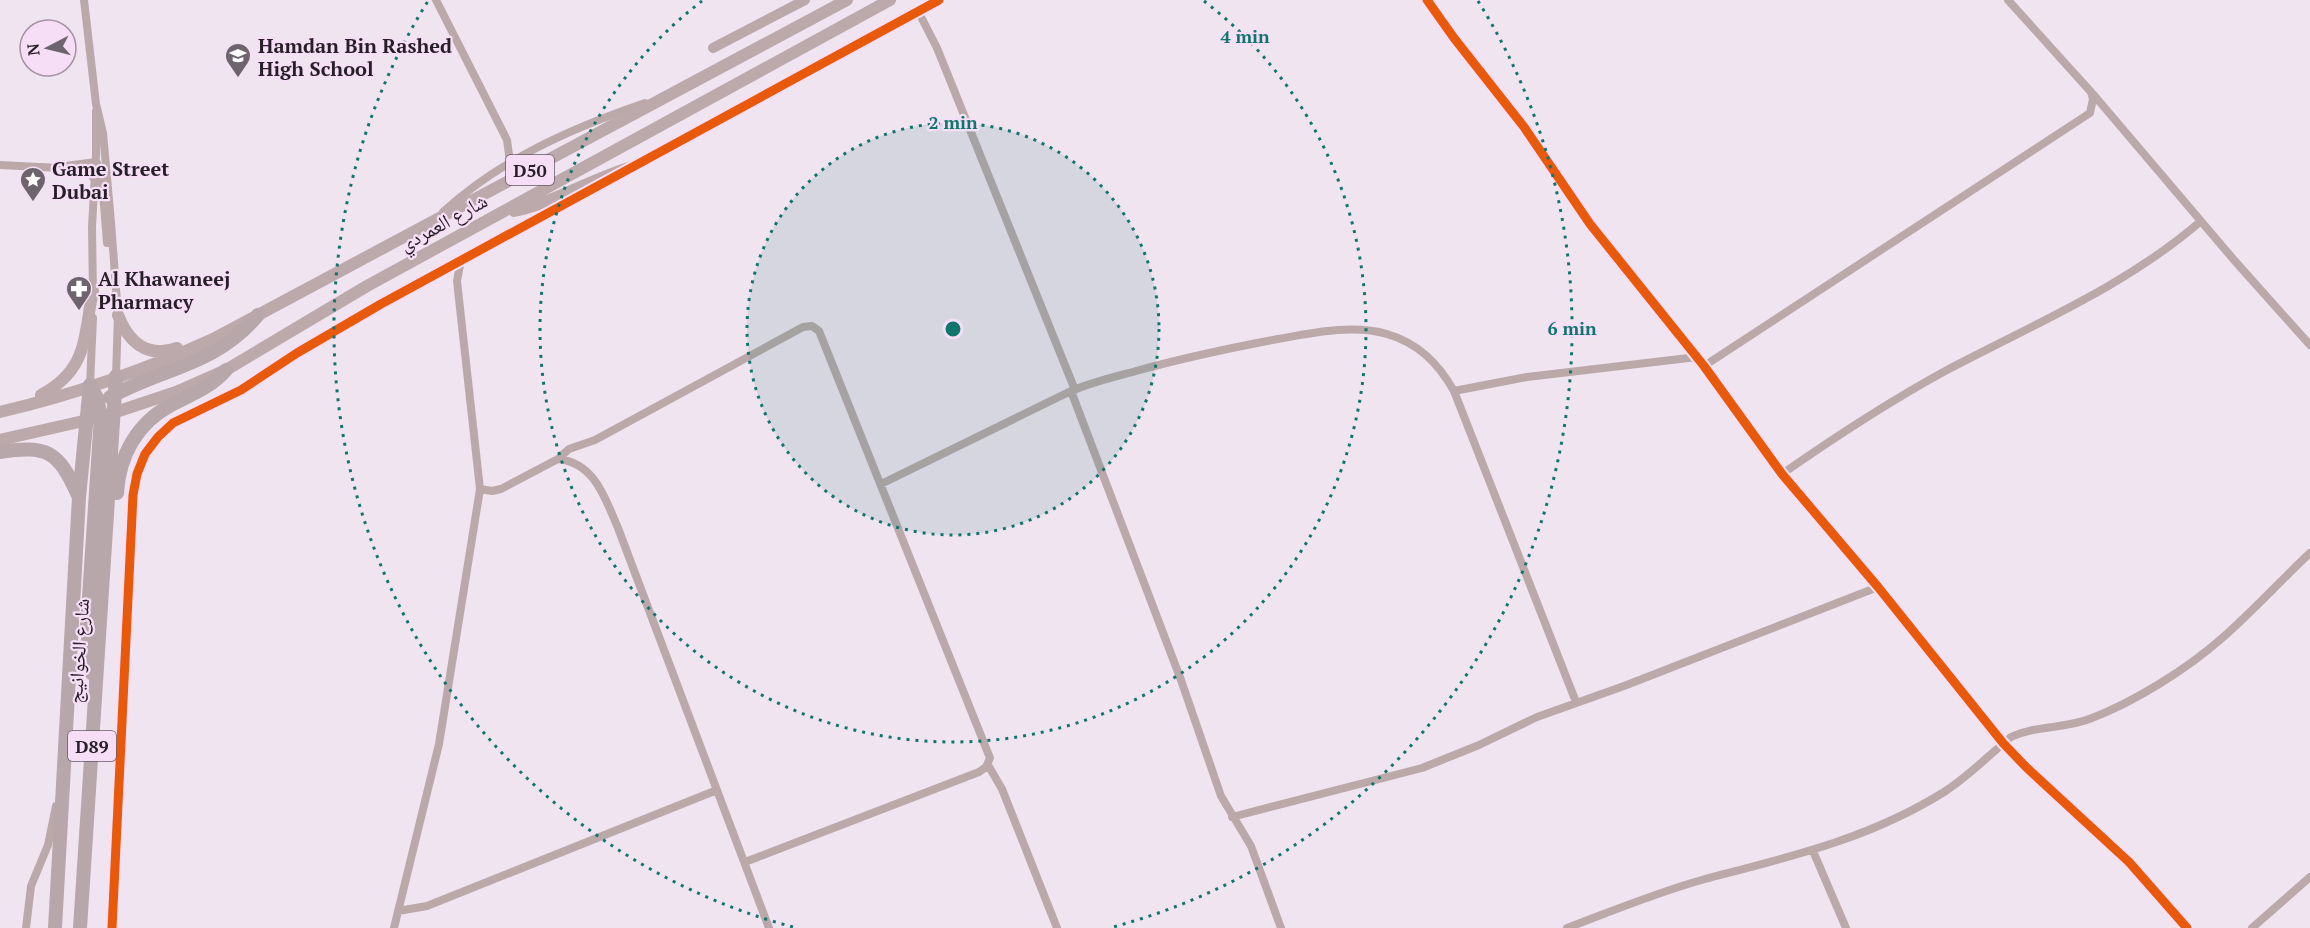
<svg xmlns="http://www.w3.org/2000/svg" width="2310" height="928" font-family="'PT Serif','Noto Naskh Arabic',serif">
<rect width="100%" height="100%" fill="#f1e4f1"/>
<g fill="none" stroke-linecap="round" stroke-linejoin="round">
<!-- street -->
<path stroke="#bba9aa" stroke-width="8" d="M 84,0 L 96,104 L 103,133 L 111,222 L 118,315 L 116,376
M 436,0 L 507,140 L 510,162
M 1427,0 L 1454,38 L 1524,127 L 1590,224 L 1704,366 L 1782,474 L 1878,587 L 2003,743 L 2026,767 L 2129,862 L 2187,928
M 918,11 L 937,48 L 1075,390
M 2093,94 L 2234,260 L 2310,345
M 0,165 L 80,169 L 90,174 L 95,180
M 58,167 L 96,162 L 97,163
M 102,180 L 107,243
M 443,212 C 501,159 572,128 645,103
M 93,294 L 92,227 L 96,155 L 96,111
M 1704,366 L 2090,113 L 2093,99 L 2091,92 L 2008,0
M 90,385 L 93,318
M 1071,391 L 1181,680 L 1221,796 L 1251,846 L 1281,928
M 1454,391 L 1527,377 L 1697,357
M 558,459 L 569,449 L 595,440 L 803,327 L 812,326 L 819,331 L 990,758 L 986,767 L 979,772 L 745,862
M 1782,474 C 1835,437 1890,401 1947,370 C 2034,324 2126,286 2201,221
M 881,484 L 1071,391 C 1092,382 1114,377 1136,371 C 1183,358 1230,348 1278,339 C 1312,333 1353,324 1387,334 C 1418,343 1438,363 1454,391 L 1576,702
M 480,489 L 492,491 L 501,489 L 558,459 C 595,463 605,498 618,528 L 769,928
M 988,765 L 1002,789 L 1057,928
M 1232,817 L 1422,768 L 1479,745 L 1537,717 L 1624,686 L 1878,587
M 1813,851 L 1846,928
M 398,911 L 427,906 L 717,790
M 26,928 L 31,886 L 48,845 L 56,806
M 112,928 L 133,495 L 137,474 L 145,454 L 158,437 L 173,423 L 241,390 L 353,320 L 604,182
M 394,928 L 439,744 L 480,489 L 457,281 L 461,260
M 1567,928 C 1612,911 1658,892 1705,879 C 1789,857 1869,839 1944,792 C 1969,776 1989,755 2011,737 C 2036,725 2066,729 2092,718 C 2134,702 2187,669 2221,639 C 2252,612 2280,581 2310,553
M 2252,928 L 2310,877"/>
<!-- secondary -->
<path stroke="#baa8aa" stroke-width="10" d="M 713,48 L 805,0
M 632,167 L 939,0"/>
<!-- primary -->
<path stroke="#bca9ab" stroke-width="12" d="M 514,211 C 556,202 591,179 632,167
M 118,315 C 128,341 146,359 177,348
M 41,395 C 89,369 83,337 93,291
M 0,412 C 72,395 145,370 213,339 L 847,0
M 0,440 L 101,417 L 176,392 L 226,370 L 367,286 L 890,0"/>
<!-- highway -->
<path stroke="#b7a6aa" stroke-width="14" d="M 90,385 L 97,398 L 101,417 L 87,627 L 91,673
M 110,397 C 164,367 215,366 258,315
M 0,452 C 48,445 58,451 78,495
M 117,493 C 119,456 137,423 171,405 C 192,394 210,388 226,370
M 55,928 L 79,497 L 90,385
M 80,928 L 116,376"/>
<defs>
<path id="cycleway" d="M 1427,0 L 1454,38 L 1524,127 L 1590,224 L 1704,366 L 1782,474 L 1878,587 L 2003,743 L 2026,767 L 2129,862 L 2187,928
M 112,928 L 133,495 L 137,474 L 145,454 L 158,437 L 173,423 L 241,390 L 297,353 L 381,304 L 939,0"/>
</defs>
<!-- cycleway casing -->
<use href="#cycleway" stroke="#f6dff6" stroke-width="13"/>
<!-- cycleway -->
<use href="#cycleway" stroke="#e8590c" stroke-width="9"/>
</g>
<!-- distance rings -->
<circle cx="953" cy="329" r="206" fill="#0f766e" fill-opacity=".12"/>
<g fill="none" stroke="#0f766e" stroke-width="3" stroke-dasharray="3 6">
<circle cx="953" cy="329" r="206"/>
<path d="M1204 1A413 413 0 1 1 702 1"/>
<path d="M793 927A619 619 0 0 1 428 1M1478 1A619 619 0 0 1 1113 927"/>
</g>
<!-- icons -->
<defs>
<symbol id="school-pin" viewBox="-11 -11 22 30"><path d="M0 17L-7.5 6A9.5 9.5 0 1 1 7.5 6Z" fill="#6e646e" stroke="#f6dff6"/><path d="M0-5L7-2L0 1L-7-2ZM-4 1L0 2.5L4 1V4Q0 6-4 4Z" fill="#fff"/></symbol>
<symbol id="sight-pin" viewBox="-11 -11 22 30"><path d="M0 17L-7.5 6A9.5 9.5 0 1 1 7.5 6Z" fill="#6e646e" stroke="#f6dff6"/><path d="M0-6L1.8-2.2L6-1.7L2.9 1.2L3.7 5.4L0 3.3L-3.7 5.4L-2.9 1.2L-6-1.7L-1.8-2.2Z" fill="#fff"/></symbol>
<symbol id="pharmacy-pin" viewBox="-11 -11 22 30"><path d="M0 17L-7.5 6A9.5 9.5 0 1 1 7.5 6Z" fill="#6e646e" stroke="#f6dff6"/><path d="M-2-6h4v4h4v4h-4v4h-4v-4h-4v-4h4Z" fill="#fff"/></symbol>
</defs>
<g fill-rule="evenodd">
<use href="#school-pin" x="223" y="41" width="30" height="40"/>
<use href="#sight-pin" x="18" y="165" width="30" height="40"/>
<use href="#pharmacy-pin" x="64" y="274" width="30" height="40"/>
</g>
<g text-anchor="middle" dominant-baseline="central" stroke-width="4.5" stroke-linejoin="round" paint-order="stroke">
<!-- shield labels -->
<g fill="#f6dff6" stroke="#655965" stroke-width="1.5">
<rect x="506" y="155" width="48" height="30" rx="4.5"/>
<rect x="68" y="731" width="48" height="30" rx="4.5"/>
</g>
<g font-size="18" font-weight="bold" fill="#271f27">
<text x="530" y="170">D50</text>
<text x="92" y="746">D89</text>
</g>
<!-- poi labels -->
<g font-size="20" font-weight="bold" fill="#271f27" stroke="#f6dff6" text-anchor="start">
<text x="258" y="45">Hamdan Bin Rashed<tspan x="258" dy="23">High School</tspan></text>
<text x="52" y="168">Game Street<tspan x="52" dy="23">Dubai</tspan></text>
<text x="98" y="278">Al Khawaneej<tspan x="98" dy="23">Pharmacy</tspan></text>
</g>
<!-- street labels -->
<g font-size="20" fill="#271f27" stroke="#f6dff6">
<text transform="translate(443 222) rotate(-29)">شارع العمردي</text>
<text transform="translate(78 651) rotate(-86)">شارع الخوانيج</text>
</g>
</g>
<circle cx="953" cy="329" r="9" fill="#0f766e" stroke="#f6dff6" stroke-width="3"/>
<g font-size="18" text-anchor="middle" font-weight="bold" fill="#0f766e" stroke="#f6dff6" stroke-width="4.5" stroke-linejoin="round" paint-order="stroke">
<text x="1245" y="43">4 min</text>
<text x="953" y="129">2 min</text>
<text x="1572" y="335">6 min</text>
</g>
<!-- north arrow -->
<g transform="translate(48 48) rotate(263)"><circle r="28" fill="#f6dff6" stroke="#a392a3" stroke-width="1.5"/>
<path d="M0-4.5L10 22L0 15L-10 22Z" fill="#6e646e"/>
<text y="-9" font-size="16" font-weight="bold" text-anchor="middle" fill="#271f27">N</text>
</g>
</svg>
